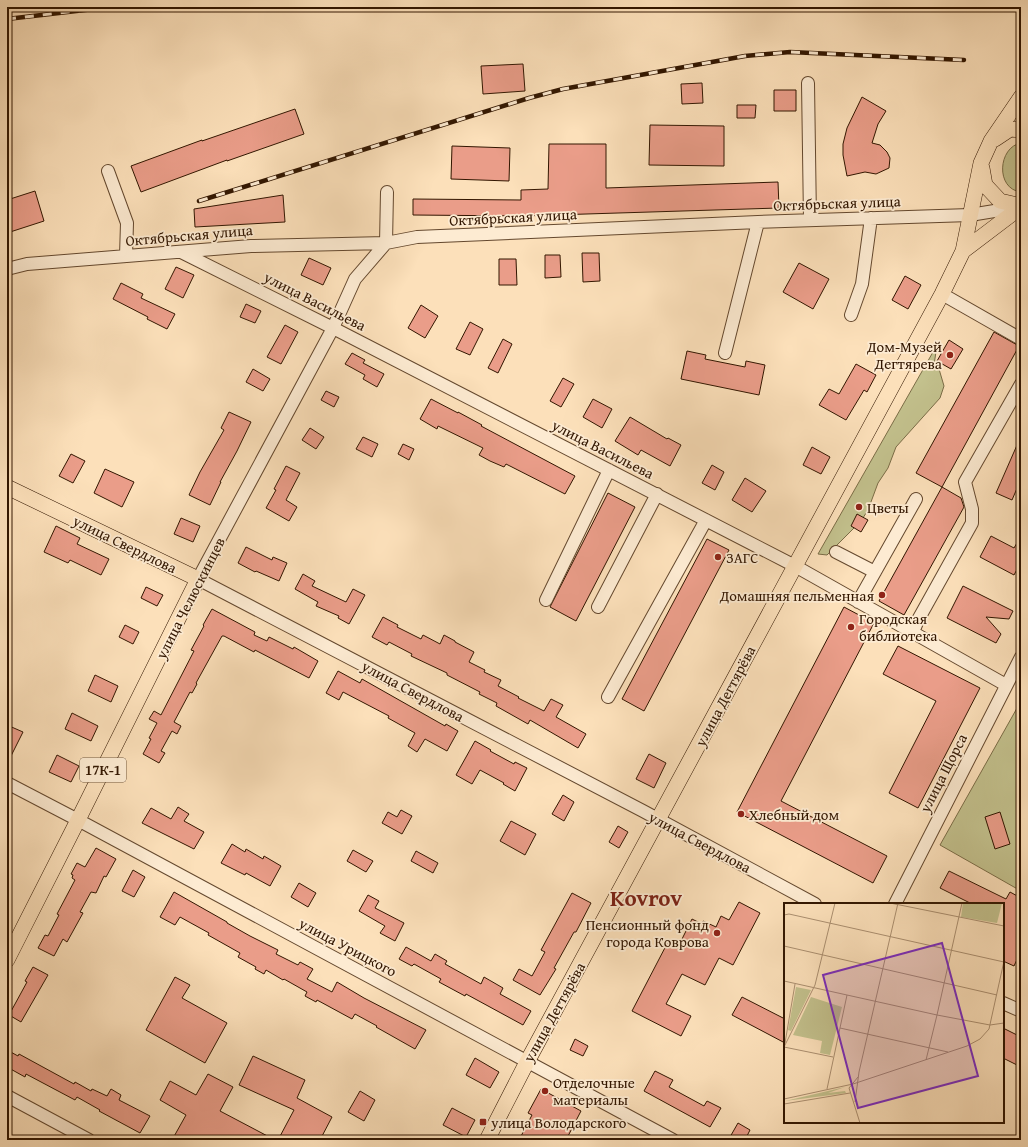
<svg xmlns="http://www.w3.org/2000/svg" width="1028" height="1147" font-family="'Gentium Book Plus',serif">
<rect width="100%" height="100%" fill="#fce0ba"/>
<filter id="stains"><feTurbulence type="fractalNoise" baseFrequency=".005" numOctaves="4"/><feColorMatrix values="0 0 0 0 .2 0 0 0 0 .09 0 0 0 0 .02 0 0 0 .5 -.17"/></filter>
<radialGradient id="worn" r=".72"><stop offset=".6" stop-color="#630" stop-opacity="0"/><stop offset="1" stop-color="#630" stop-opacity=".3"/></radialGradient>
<!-- green -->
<path fill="#c3c18d" stroke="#7a6c46" d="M 1021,143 L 1021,192 C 995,189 998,147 1021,143 Z
M 937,345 L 934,365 L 939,369 L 944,386 L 940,398 L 896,447 L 888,468 L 878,483 L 868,510 L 861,521 L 827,555 L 818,554 Z
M 1021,701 L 1021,891 L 940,845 Z"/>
<!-- building -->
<path fill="#ea9d89" stroke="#321600" d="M 523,64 L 525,91 L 483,94 L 481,66 Z
M 702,83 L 703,103 L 682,104 L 681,84 Z
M 774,90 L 796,90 L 796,111 L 774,111 Z
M 862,97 L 886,111 L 878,124 L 872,143 L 880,145 L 887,152 L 890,158 L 889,168 L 876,174 L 865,172 L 847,176 L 843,155 L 843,144 L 847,128 Z
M 737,105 L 756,105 L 755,118 L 737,118 Z
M 295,109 L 304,134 L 227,161 L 227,160 L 141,192 L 131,166 L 202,140 L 202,141 Z
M 650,125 L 724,126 L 724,166 L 649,165 Z
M 549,144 L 606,144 L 606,188 L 778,182 L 779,208 L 522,216 L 413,215 L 413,199 L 521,200 L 521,190 L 548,189 Z
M 452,146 L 510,148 L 509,181 L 451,179 Z
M 35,191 L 44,221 L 7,233 L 7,200 Z
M 283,195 L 285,222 L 195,227 L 194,209 Z
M 582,253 L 599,253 L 600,281 L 583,282 Z
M 545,255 L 560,255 L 561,277 L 545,278 Z
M 309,258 L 331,268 L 323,285 L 301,275 Z
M 499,259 L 516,259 L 517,285 L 499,285 Z
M 799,263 L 829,279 L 813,309 L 783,292 Z
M 176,267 L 194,275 L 183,298 L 165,289 Z
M 905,276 L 921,285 L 908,309 L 892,300 Z
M 121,283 L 143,294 L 141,298 L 175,314 L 167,329 L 147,319 L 148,317 L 113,299 Z
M 246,304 L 261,311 L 255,323 L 240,317 Z
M 421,305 L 438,316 L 425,338 L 408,328 Z
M 470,322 L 483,329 L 470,355 L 456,349 Z
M 285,325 L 298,332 L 281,364 L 267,357 Z
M 994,332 L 1019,346 L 942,487 L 916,473 Z
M 503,339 L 512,344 L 498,373 L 488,368 Z
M 949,340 L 963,349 L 951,369 L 937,361 Z
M 687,351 L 706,355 L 705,359 L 745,367 L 746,361 L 765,365 L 759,395 L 681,379 Z
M 352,353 L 365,360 L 363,363 L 384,374 L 377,387 L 363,379 L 365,375 L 345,364 Z
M 856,364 L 876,375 L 867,392 L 864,390 L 846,420 L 819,405 L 829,389 L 839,394 Z
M 253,369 L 270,379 L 263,391 L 246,382 Z
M 563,378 L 574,384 L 561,407 L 550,401 Z
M 326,391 L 339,397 L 334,407 L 321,400 Z
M 431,399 L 458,413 L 458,412 L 482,425 L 481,426 L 575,476 L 565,494 L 506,464 L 504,467 L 490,461 L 479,455 L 483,448 L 438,426 L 437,429 L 420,419 Z
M 593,399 L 612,409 L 602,428 L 583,417 Z
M 229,412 L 251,422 L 237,451 L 220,482 L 221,482 L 210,505 L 189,495 L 200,472 L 224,430 L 221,428 Z
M 630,417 L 667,439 L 668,438 L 681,445 L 670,466 L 641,450 L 638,455 L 615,441 Z
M 310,428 L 324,437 L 316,449 L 302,440 Z
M 1021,436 L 1021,479 L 1012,500 L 996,493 Z
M 363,437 L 378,444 L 372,457 L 356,449 Z
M 403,444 L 414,449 L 409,460 L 398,454 Z
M 812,447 L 830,457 L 821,474 L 803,465 Z
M 71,454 L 85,461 L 73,483 L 59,476 Z
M 712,465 L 724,472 L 715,490 L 702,483 Z
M 286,466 L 300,473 L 286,500 L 297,507 L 289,521 L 266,508 L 276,490 L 274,489 Z
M 105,469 L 134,482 L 122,507 L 94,493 Z
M 745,478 L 766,491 L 752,512 L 732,500 Z
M 942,487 L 961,498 L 964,507 L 904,615 L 879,601 Z
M 608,493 L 635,507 L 576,621 L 550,607 Z
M 857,514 L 868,520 L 861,532 L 851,526 Z
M 181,518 L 200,526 L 193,542 L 174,534 Z
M 56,526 L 80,538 L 77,544 L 109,559 L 101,575 L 70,560 L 68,563 L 44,552 Z
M 991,536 L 1014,548 L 1021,536 L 1021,562 L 1014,575 L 980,557 Z
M 707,539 L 729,550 L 644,711 L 622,699 Z
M 246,547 L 272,560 L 273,557 L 287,563 L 279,581 L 256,571 L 255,572 L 238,563 Z
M 303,574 L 315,581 L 312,586 L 346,602 L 353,589 L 365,595 L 349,624 L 338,618 L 339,616 L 316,606 L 318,602 L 295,589 Z
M 963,586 L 1013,611 L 1009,619 L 986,617 L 1001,634 L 996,643 L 947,618 Z
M 146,587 L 163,595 L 157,606 L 141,598 Z
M 844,607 L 874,623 L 781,801 L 887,856 L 873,883 L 737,812 Z
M 212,609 L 255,632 L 254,635 L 267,641 L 269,637 L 293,649 L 294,647 L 318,661 L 309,678 L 255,650 L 254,652 L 224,636 L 222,636 L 196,683 L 197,684 L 192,693 L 190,692 L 174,722 L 181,726 L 177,734 L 172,731 L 161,751 L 165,753 L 159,763 L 143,754 L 151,739 L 149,738 L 157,723 L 149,719 L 154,711 L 161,715 L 194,651 L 191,650 L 204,626 L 203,625 Z
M 383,617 L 398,625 L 397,627 L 421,639 L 423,635 L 440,644 L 444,635 L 455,641 L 455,642 L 474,652 L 469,662 L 485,670 L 484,672 L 501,680 L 498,686 L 519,697 L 518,698 L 544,711 L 551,699 L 563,705 L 556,717 L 586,734 L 578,748 L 530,720 L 528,724 L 496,706 L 497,703 L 479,694 L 480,692 L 447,675 L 447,673 L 411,656 L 412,654 L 389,642 L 387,645 L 372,637 Z
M 125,625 L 139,632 L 133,644 L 119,637 Z
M 898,646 L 980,688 L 918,808 L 889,793 L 936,701 L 883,674 Z
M 338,671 L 360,683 L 362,679 L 445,726 L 446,724 L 458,731 L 447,751 L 425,739 L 417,752 L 408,746 L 415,733 L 388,718 L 389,716 L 343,692 L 339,700 L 326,693 Z
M 95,675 L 118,686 L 111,702 L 88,691 Z
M 72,713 L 98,726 L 91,741 L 65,729 Z
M 7,725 L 23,732 L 7,764 Z
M 475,741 L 491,750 L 490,751 L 514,764 L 515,762 L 527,768 L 515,791 L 503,784 L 504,783 L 480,770 L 472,784 L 456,775 Z
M 649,754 L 666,763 L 654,788 L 636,779 Z
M 57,755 L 79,766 L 71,782 L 49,772 Z
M 563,795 L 574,802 L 564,821 L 552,814 Z
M 178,807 L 189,814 L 184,821 L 204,832 L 194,849 L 142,823 L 151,808 L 171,819 Z
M 401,810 L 412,816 L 402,834 L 382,823 L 388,812 L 397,817 Z
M 1000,812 L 1010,844 L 995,849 L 985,817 Z
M 511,821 L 536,834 L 525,855 L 500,841 Z
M 618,826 L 628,832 L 619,848 L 609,842 Z
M 232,844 L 245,852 L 246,849 L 263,859 L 264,856 L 281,866 L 270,886 L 246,873 L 245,875 L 221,863 Z
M 96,848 L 116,859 L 106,877 L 104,876 L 96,893 L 91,892 L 80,912 L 83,913 L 67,942 L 63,939 L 54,956 L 38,948 L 45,935 L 48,936 L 59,915 L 57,914 L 75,880 L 72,878 L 73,875 L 71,874 L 77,863 L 85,867 Z
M 353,850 L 373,861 L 366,872 L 347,861 Z
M 416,851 L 438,863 L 433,873 L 411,861 Z
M 133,870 L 145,877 L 134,897 L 122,891 Z
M 949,871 L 1006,899 L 1010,892 L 1021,898 L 1021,951 L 1014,966 L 1003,961 L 1003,904 L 972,904 L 940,888 Z
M 299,883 L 316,893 L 308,907 L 291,897 Z
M 174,892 L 227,922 L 227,923 L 250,936 L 278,950 L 276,954 L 298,965 L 300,962 L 313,969 L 307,979 L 332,992 L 337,982 L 364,998 L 426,1030 L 415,1049 L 376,1027 L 377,1026 L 355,1014 L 352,1019 L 317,1000 L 316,1002 L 305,996 L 307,992 L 284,979 L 283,980 L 266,970 L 264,974 L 255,969 L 256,967 L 238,957 L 240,953 L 208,935 L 209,933 L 180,917 L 175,925 L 160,917 Z
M 572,893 L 591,903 L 576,932 L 574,932 L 554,968 L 556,969 L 540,995 L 513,980 L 519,969 L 532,976 L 545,952 L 541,950 Z
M 368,895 L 379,901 L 375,908 L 404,923 L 395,941 L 380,933 L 385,926 L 359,911 Z
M 739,902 L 760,913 L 733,965 L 719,958 L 705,985 L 682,974 L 666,1004 L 691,1016 L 681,1036 L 632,1011 L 669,940 L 679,945 L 692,919 L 702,924 L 703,921 L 716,927 L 721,916 L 729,920 Z
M 406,947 L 431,961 L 435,954 L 447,961 L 445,964 L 481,984 L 484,977 L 503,988 L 500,994 L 531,1011 L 523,1025 L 466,994 L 465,996 L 439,982 L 441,979 L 414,964 L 412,966 L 399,959 Z
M 33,967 L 48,975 L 21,1022 L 9,1015 L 27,982 L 25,981 Z
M 175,977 L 190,985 L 182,998 L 227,1023 L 205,1063 L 146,1030 Z
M 742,997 L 785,1019 L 785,1043 L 732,1015 Z
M 1003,1028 L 1021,1037 L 1021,1067 L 1003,1058 Z
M 575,1039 L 588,1046 L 583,1056 L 570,1050 Z
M 7,1050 L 18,1056 L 19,1054 L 74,1084 L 75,1082 L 91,1091 L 92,1089 L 107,1096 L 111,1089 L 121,1095 L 119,1100 L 150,1116 L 140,1133 L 99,1111 L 100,1110 L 77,1097 L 75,1100 L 26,1074 L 25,1077 L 7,1067 Z
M 253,1056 L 305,1080 L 297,1098 L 332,1117 L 320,1140 L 278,1140 L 294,1110 L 239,1085 Z
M 475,1058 L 499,1072 L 490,1088 L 466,1075 Z
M 655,1071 L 673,1080 L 669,1087 L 704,1106 L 707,1101 L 721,1108 L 710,1127 L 644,1091 Z
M 208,1074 L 233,1087 L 220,1111 L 275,1140 L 172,1140 L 186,1115 L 160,1100 L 170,1081 L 196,1095 Z
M 541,1089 L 581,1111 L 566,1140 L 519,1140 L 532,1115 L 528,1113 Z
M 360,1091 L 375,1100 L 364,1121 L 348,1112 Z
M 452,1108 L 475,1120 L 466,1137 L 443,1125 Z
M 738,1123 L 750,1130 L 745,1140 L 735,1140 L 730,1137 Z"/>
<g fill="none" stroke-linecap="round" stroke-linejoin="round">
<defs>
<path id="minor" d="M 808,83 L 810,220
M 108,171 L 127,223 L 126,256
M 387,192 L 386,243 L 355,279 L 333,328 L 198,579 L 643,811 L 815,904
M 181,252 L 333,328 L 795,566 L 1006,685
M 7,269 L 27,264 L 251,246 L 386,243 L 417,237 L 758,222 L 970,215 L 1019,207
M 942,294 L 1021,339
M 851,315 L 862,284 L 871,218
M 725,353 L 758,222
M 836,552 L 875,572
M 546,600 L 609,470
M 858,602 L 916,499
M 598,607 L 657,494
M 913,632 L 918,620 L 972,523 L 972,509 L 965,482 L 1021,384
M 608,697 L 706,520
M 7,783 L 78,820 L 673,1140
M 895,904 L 1021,657
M 1003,1003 L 1021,1011
M 7,1096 L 89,1140"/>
<path id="major" d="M 995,139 L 1010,129 L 1021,130
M 982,168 L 985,185 L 1000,201 L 1021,206
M 963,251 L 1021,207
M 7,487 L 198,579 L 78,820 L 7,960
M 487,1140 L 527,1062 L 942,294 L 963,251 L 981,163 L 991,141 L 1021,97"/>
</defs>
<!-- minor casing -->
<use href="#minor" stroke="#64482e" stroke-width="14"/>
<!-- major casing -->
<use href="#major" stroke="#321600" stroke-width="16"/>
<!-- minor -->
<use href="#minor" stroke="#fdebd2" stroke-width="12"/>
<!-- major -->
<use href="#major" stroke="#fce0ba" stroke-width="15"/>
<defs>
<path id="rail" d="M 7,10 L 30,7
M 7,19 L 111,7
M 199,201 L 529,98 L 563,89 L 745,56 L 790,52 L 964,60"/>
</defs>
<!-- rail casing -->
<use href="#rail" stroke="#321600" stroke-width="4.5"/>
<!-- rail -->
<use href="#rail" stroke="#fdebd2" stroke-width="3" stroke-dasharray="9" stroke-linecap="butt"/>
</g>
<!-- markers -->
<g fill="#8f2418" stroke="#fdebd2" stroke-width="1.5">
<circle cx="950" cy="355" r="4"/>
<circle cx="859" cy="507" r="4"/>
<circle cx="718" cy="557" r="4"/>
<circle cx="882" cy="595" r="4"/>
<circle cx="851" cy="627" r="4"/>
<circle cx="741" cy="814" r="4"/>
<circle cx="717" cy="933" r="4"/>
<circle cx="545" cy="1091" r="4"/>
<rect x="479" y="1118" width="8" height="8" rx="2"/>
</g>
<g text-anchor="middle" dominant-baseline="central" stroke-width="3.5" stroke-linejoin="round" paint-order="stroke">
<!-- shield labels -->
<rect fill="#fdebd2" stroke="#6f563f" stroke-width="1" x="80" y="758" width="46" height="24" rx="3"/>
<g font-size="14" font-weight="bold" fill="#321600">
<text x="103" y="770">17К-1</text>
</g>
<!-- street labels -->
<g font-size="15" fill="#321600" stroke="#fdebd2">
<text transform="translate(837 203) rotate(-2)">Октябрьская улица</text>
<text transform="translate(513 217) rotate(-3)">Октябрьская улица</text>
<text transform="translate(189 235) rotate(-5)">Октябрьская улица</text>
<text transform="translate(315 301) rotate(27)">улица Васильева</text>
<text transform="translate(603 449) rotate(27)">улица Васильева</text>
<text transform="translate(125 544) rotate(26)">улица Свердлова</text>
<text transform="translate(190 598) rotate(-63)">улица Челюскинцев</text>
<text transform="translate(413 691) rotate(28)">улица Свердлова</text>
<text transform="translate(725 696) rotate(-62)">улица Дегтярёва</text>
<text transform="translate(943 773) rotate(-63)">улица Щорса</text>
<text transform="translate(700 842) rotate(28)">улица Свердлова</text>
<text transform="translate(348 947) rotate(28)">улица Урицкого</text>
<text transform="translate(554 1012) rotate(-61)">улица Дегтярёва</text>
</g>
<!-- poi labels -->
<g font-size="15" fill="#321600" stroke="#fdebd2" text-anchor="start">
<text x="942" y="346" text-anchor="end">Дом-Музей<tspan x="942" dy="17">Дегтярева</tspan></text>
<text x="867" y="507">Цветы</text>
<text x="726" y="557">ЗАГС</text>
<text x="874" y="595" text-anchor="end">Домашняя пельменная</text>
<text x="859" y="618">Городская<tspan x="859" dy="17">библиотека</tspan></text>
<text x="749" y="814">Хлебный дом</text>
<text x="709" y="924" text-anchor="end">Пенсионный фонд<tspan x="709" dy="17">города Коврова</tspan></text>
<text x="553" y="1082">Отделочные<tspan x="553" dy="17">материалы</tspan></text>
<text x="491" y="1122">улица Володарского</text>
</g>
<!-- town labels -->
<g font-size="23" font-weight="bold" fill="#7a1f14" stroke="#fdebd2">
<text x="646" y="897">Kovrov</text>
</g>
</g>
<!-- overview -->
<g transform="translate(784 903)">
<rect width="220" height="220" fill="#fce0ba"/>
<path d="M 179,0 L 218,0 L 213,20 L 177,14 ZM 12,84 L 27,87 L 7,128 L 4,127 ZM 27,94 L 58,104 L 46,152 L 36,150 L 38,138 L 9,132 ZM 61,184 L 44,190 L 61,188 L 62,190 L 1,198 Z" fill="#c3c18d"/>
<path fill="none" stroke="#ab8f70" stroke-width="1" d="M 106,0 L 220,23M 178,0 L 153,112 L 206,122 L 220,120M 0,12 L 5,11 L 220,59M 0,43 L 213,92M 0,78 L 153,112 L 142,157M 56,125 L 164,149M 1,140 L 11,81M 0,144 L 31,82 L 51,0M 0,144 L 49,154M 74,174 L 65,185 L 76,220M 43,186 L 63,92M 0,196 L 69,181 L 183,143 L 196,136 L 205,126 L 220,58M 71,199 L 75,169 L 114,0M 0,201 L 66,190"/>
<path fill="#7b2cbf" fill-opacity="0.15" stroke="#7b2cbf" stroke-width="2" d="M 158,40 L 194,173 L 74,205 L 39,72 Z"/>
<rect width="220" height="220" fill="none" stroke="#321600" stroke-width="2"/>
</g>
<!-- margin -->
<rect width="1028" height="1147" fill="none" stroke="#fce0ba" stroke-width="24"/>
<rect x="8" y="8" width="1012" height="1131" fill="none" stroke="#321600" stroke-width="2"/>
<rect x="12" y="12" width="1004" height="1123" fill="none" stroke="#321600"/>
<rect width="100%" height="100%" filter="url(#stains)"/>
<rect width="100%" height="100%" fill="url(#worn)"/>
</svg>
